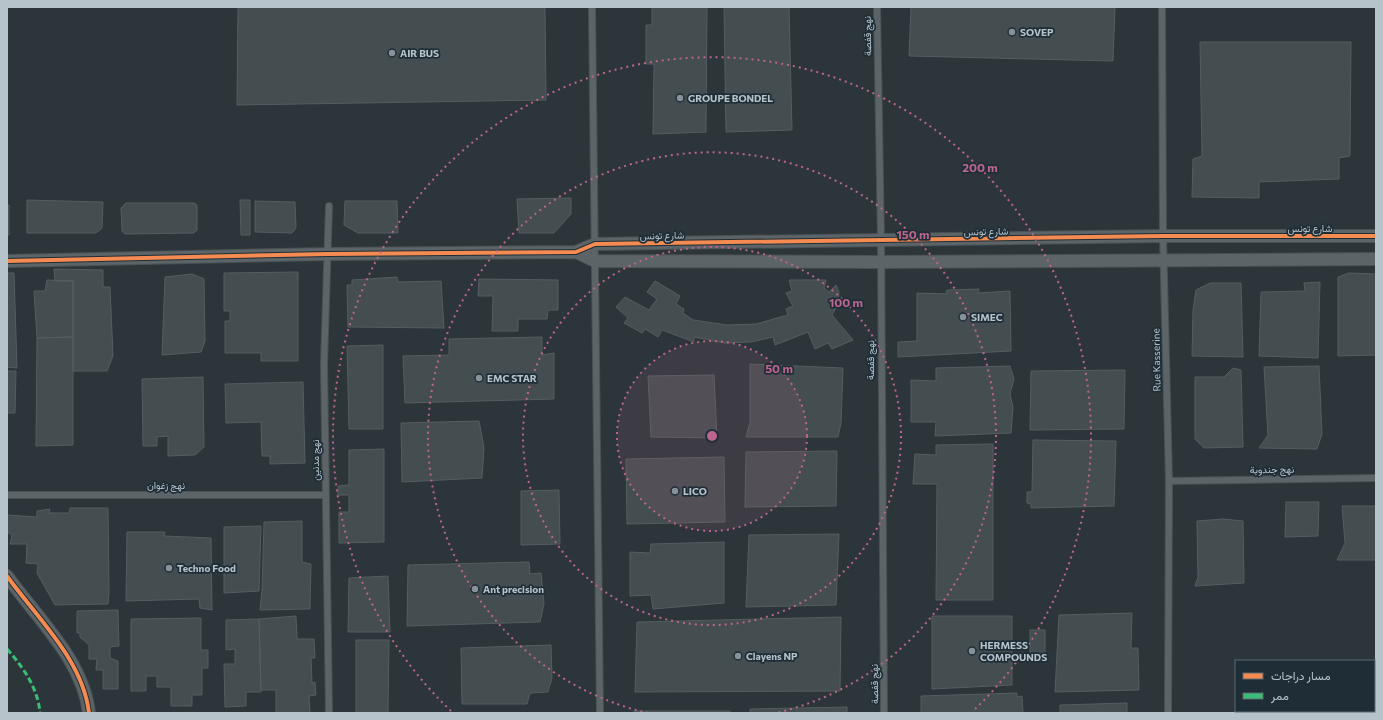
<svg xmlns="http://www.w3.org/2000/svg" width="1383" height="720" font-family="Commissioner,Vazirmatn,sans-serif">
<rect width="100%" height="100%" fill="#2c363a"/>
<!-- building -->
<path fill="#444d50" stroke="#545d61" d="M 238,7 L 545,7 L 546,100 L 237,105 Z
M 652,7 L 707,7 L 706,132 L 653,134 L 654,64 L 646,64 L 646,25 L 652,25 Z
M 724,7 L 789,7 L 792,130 L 726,132 Z
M 911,7 L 1115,7 L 1113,61 L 909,56 Z
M 1200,42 L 1351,42 L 1350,156 L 1339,158 L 1339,179 L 1259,182 L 1259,198 L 1192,197 L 1193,159 L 1202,156 Z
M 571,198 L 571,214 L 554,233 L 519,233 L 517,199 Z
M 27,200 L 103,202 L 102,228 L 96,233 L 27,233 Z
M 240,200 L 250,200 L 250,235 L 241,235 Z
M 255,201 L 295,202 L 296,228 L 292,233 L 255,232 Z
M 345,201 L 397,201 L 398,233 L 358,233 L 344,225 Z
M 126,203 L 194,203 L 197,205 L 197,230 L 194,233 L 125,234 L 122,231 L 121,208 Z
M 7,205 L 9,205 L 9,235 L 7,235 Z
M 54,269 L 103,270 L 103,287 L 110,287 L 113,356 L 107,371 L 73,371 L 73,281 L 55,281 Z
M 298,272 L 298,361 L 261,361 L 261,353 L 225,353 L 225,321 L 230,321 L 230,311 L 224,311 L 224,273 Z
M 7,273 L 14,273 L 17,368 L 7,367 Z
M 1349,273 L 1376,274 L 1376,355 L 1338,356 L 1338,277 Z
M 192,274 L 204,279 L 205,341 L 201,352 L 162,355 L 165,277 Z
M 397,277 L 398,282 L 441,281 L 444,328 L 348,327 L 347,285 L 352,285 L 352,280 Z
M 479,279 L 558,280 L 558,310 L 548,310 L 547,319 L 518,319 L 518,331 L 492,331 L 493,296 L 478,296 Z
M 47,280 L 73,281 L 73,337 L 37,338 L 34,291 L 45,291 Z
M 789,280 L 826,280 L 824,288 L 829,292 L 836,285 L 839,292 L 838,304 L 832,315 L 853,340 L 832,349 L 828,343 L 815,349 L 808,332 L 775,345 L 773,337 L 751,342 L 725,343 L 694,337 L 694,342 L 662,330 L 658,337 L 645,329 L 642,333 L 624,323 L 628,318 L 616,307 L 625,297 L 649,310 L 657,299 L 647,292 L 655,281 L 680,296 L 676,304 L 684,309 L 683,313 L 693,320 L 727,325 L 756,324 L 788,315 L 786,309 L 793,306 L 786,293 L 792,291 Z
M 1320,282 L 1318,358 L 1259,356 L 1261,292 L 1305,291 L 1304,283 Z
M 1210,283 L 1241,283 L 1243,357 L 1192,356 L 1193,310 L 1196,290 Z
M 979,289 L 978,293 L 1010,291 L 1011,351 L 898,357 L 898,342 L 917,341 L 917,293 L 946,294 L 947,290 Z
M 73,337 L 73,445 L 36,446 L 37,338 Z
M 542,337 L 542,355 L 554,353 L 554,399 L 405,403 L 403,356 L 449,355 L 449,339 Z
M 383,345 L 383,429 L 349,429 L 347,346 Z
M 750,364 L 843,368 L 841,423 L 838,437 L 746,437 L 750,422 Z
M 1010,366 L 1014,379 L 1010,394 L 1013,407 L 1011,433 L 935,436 L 936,422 L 911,422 L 911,380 L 936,381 L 936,368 Z
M 1319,366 L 1322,434 L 1317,449 L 1259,448 L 1268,435 L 1264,367 Z
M 1233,368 L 1241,370 L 1243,447 L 1204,448 L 1195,439 L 1195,377 L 1224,377 Z
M 1125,370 L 1124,429 L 1030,430 L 1031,371 Z
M 7,371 L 16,371 L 15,413 L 7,413 Z
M 714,375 L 717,438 L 651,437 L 648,376 Z
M 203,377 L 204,447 L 195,455 L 168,456 L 168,436 L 157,437 L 157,446 L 143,446 L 142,379 Z
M 303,382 L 305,463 L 270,464 L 270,456 L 262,456 L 261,422 L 226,423 L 225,384 Z
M 479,421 L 484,448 L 482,478 L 402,482 L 401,423 Z
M 1033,440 L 1116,441 L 1114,506 L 1031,508 L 1031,504 L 1027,503 L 1027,492 L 1032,492 Z
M 993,444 L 993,600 L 936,600 L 937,484 L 913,484 L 915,454 L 936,455 L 936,445 Z
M 384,449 L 384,542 L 339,543 L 339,512 L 349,512 L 349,495 L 338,495 L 338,486 L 349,485 L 349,450 Z
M 837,451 L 836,506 L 745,507 L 746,452 Z
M 724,457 L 725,522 L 627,524 L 626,459 Z
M 559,490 L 560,544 L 521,545 L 521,491 Z
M 1286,502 L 1319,502 L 1318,536 L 1285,537 Z
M 1342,506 L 1376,506 L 1376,560 L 1337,560 L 1345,543 Z
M 70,508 L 108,508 L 109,593 L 108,604 L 55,605 L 37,573 L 38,564 L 26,563 L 27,544 L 10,544 L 12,535 L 7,532 L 7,515 L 37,517 L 37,511 L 50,509 L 49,513 L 69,513 Z
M 1223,519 L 1243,521 L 1244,583 L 1195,586 L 1198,577 L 1197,521 Z
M 302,521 L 302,562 L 311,564 L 310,609 L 260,610 L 262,590 L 264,522 Z
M 261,526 L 259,591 L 224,593 L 224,527 Z
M 127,532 L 165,532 L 164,536 L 211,538 L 212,610 L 200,608 L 199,599 L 126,601 Z
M 839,534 L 836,605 L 746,607 L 749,535 Z
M 724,542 L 724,603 L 653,609 L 651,595 L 630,596 L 630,552 L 650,553 L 651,544 Z
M 529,562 L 530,574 L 541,573 L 544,604 L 540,622 L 407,626 L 408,565 Z
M 388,576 L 390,632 L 348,632 L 349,578 Z
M 118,610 L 119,646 L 110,647 L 110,658 L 118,661 L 118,689 L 103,689 L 103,670 L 96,670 L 97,659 L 89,659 L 89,645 L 80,637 L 80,633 L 77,633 L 77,611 Z
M 1132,613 L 1131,648 L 1138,648 L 1139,690 L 1055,692 L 1059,615 Z
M 296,616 L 297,639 L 314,639 L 315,658 L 311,658 L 312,683 L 315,682 L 316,695 L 309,696 L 310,713 L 276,713 L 276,690 L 261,690 L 259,619 Z
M 932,616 L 1012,616 L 1012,685 L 932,689 Z
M 841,617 L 840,691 L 635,692 L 637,622 Z
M 201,618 L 201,650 L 208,650 L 208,668 L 202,668 L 202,695 L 192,695 L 192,706 L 171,706 L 171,687 L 157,687 L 157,676 L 146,676 L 146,691 L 131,691 L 131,619 Z
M 259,619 L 261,692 L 246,692 L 246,706 L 225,707 L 224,664 L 235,664 L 235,649 L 226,650 L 226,620 Z
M 1030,630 L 1045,630 L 1045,660 L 1030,660 Z
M 356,640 L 389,640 L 388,713 L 356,713 Z
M 551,645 L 552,678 L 548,692 L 530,693 L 527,704 L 462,704 L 461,648 Z
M 1017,693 L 1017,697 L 1022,696 L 1023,713 L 921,713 L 921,696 Z
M 1127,703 L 1127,713 L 1060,713 L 1060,705 Z
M 847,707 L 847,713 L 750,713 L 750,709 Z
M 634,711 L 730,711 L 730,713 L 634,713 Z
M 1270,711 L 1318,711 L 1318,713 L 1270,713 Z"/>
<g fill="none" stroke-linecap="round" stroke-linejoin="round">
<defs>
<path id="lane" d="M 592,7 L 600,713
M 877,7 L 881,240 L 884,713
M 1162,7 L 1163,236 L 1169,481 L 1168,713
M 329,206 L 324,364 L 329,713
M 1169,481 L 1376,478
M 7,495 L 325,495"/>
<path id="street" d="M 576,252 L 595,261 L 880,262 L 1376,259
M 7,261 L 328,254 L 576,252 L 595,244 L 1163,236 L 1376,236
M 7,576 C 37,618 83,660 89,713"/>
</defs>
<!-- lane casing -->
<use href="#lane" stroke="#4a5155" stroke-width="8"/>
<!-- street casing -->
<use href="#street" stroke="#4a5155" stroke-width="14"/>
<!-- lane -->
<use href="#lane" stroke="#5c6468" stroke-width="6"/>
<!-- street -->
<use href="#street" stroke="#5c6468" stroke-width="12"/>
<!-- quiet -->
<path stroke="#3abd76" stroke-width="3" stroke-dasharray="6 3" stroke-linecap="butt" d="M 7,649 C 23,667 38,688 40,713"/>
<defs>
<path id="cycleway" d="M 7,261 L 328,254 L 576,252 L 595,244 L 1163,236 L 1376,236
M 7,576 C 37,618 83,660 89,713"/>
</defs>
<!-- cycleway casing -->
<use href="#cycleway" stroke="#1f2e36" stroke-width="6"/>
<!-- cycleway -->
<use href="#cycleway" stroke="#f68b52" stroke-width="4"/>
</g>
<!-- distance rings -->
<circle cx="712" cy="436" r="95" fill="#bd658d" fill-opacity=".12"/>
<g fill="none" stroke="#bd658d" stroke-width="2" stroke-dasharray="2 4">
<circle cx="712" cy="436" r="95"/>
<circle cx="712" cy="436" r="189"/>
<path d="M648 713A284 284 0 1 1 776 713"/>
<path d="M451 711A379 379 0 1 1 973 711"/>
</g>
<!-- markers -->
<g fill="#869298" stroke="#1f2e36" stroke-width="1.5">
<circle cx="1012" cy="32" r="4"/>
<circle cx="392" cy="53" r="4"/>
<circle cx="680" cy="98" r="4"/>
<circle cx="963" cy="317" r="4"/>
<circle cx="479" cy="378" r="4"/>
<circle cx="675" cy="491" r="4"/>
<circle cx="169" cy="568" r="4"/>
<circle cx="475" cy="589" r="4"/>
<circle cx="972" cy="651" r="4"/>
<circle cx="738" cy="656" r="4"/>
</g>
<g text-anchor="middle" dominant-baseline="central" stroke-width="3.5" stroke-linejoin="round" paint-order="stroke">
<!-- poi labels -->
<g font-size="10" font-weight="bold" fill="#b7c3cb" stroke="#1f2e36" text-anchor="start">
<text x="1020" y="32">SOVEP</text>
<text x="400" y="53">AIR BUS</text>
<text x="688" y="98">GROUPE BONDEL</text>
<text x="971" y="317">SIMEC</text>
<text x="487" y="378">EMC STAR</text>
<text x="683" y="491">LICO</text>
<text x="177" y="568">Techno Food</text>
<text x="483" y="589">Ant precision</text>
<text x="980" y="645">HERMESS<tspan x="980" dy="12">COMPOUNDS</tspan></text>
<text x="746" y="656">Clayens NP</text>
</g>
<!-- street labels -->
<g font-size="10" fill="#b7c3cb" stroke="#1f2e36">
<text transform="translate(867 36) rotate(-91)">نهج قفصة</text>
<text x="1310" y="228">شارع تونس</text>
<text transform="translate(986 231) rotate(-1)">شارع تونس</text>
<text transform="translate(662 235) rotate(-1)">شارع تونس</text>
<text transform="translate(870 360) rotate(-90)">نهج قفصة</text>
<text transform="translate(1156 360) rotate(-91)">Rue Kasserine</text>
<text transform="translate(315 460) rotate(-90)">نهج مدنين</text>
<text transform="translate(1272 469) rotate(-1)">نهج جندوبة</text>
<text x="166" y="485">نهج زغوان</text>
<text transform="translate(874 684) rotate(-91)">نهج قفصة</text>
</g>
</g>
<circle cx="712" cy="436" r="6" fill="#bd658d" stroke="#1f2e36" stroke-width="2"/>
<g font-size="12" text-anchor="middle" font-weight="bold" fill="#bd658d" stroke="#1f2e36" stroke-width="3.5" stroke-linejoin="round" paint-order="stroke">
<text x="980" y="172">200 m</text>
<text x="913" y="239">150 m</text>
<text x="846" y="307">100 m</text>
<text x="779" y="373">50 m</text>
</g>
<!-- border -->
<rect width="1383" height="720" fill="none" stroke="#b7c3cb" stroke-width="16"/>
<!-- legend -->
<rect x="1235" y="660" width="140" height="52" fill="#1f2e36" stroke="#5c6a72"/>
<rect x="1243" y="673" width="20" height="6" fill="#f68b52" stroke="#5c6a72"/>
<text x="1271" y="680" font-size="12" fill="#b7c3cb">مسار دراجات</text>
<rect x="1243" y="693" width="20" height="6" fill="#3abd76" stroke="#5c6a72"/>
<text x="1271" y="700" font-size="12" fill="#b7c3cb">ممر</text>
</svg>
